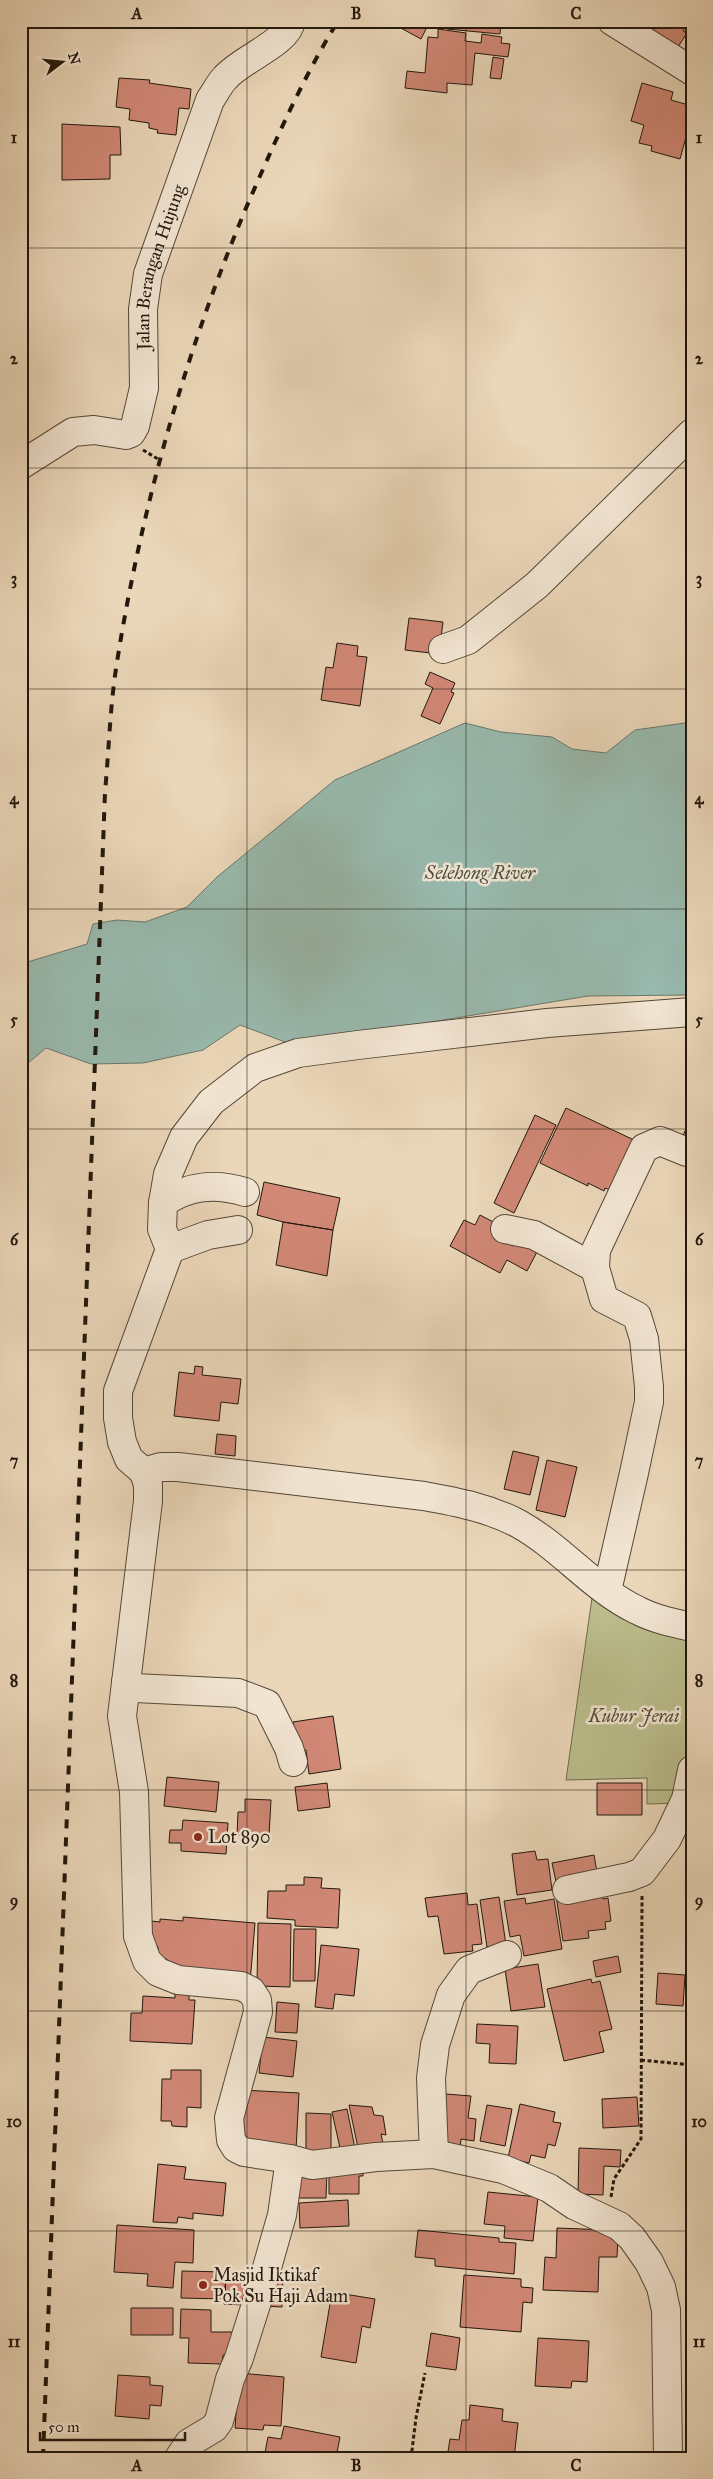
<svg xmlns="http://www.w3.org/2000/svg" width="713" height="2479" font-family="'IM FELL Great Primer',serif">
<rect width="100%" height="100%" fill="#ead6b8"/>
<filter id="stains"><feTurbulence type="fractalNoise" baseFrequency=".004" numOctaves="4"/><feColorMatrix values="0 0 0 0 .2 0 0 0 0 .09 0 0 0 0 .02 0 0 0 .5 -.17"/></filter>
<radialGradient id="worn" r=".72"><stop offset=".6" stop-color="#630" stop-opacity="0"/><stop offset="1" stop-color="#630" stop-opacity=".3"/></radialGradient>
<!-- green -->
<path fill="#bbbd8c" stroke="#6e6a4c" d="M 593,1591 L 692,1633 L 692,1741 L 679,1803 L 647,1804 L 647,1778 L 566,1780 Z"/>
<!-- water -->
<path fill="#98b9ad" stroke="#69786d" d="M 692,722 L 692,995 L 588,996 L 293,1045 L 240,1025 L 203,1050 L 143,1063 L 91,1064 L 46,1048 L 21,1069 L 21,964 L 87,944 L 93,924 L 117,920 L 145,922 L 187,907 L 217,877 L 335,780 L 465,723 L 501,732 L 552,737 L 572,749 L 606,753 L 635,730 Z"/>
<!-- building -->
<path fill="#d18876" stroke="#22170c" d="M 388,21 L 430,21 L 421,39 Z
M 448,21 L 501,21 L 500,34 L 447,29 Z
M 651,21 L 675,21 L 685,28 L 683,31 L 687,33 L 676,50 L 645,30 Z
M 438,29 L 466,33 L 465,41 L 481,43 L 482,34 L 502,37 L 501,43 L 510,44 L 508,57 L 475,53 L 472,85 L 447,83 L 447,93 L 405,88 L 407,71 L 425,73 L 428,37 L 438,38 Z
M 493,57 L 504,59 L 501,79 L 490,78 Z
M 119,78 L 150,80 L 149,83 L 191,89 L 189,109 L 179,108 L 176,135 L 157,133 L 158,130 L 149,128 L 149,123 L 129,120 L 130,109 L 116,107 Z
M 642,83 L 673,92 L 671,100 L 692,106 L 692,115 L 680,159 L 651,151 L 652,146 L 639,143 L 644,125 L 631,121 Z
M 62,124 L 120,127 L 121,155 L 110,155 L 110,179 L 62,180 Z
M 409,618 L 443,622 L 439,654 L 405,650 Z
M 337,643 L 358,646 L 357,656 L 367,657 L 360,706 L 321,700 L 326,667 L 333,668 Z
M 430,672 L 455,683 L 451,692 L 454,693 L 440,724 L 421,716 L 433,688 L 425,684 Z
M 566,1108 L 634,1140 L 610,1190 L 605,1188 L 604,1191 L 588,1183 L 588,1186 L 540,1163 Z
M 535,1115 L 556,1125 L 514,1213 L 494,1203 Z
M 692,1115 L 692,1145 L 681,1140 Z
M 264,1182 L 340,1198 L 333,1230 L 283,1222 L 257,1215 Z
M 480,1215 L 499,1225 L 493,1236 L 513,1246 L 518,1238 L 539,1248 L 527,1271 L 507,1260 L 500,1273 L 450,1246 L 464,1220 L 475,1225 Z
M 283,1222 L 333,1230 L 327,1276 L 276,1265 Z
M 195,1366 L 203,1367 L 202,1375 L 241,1379 L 238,1404 L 221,1402 L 219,1421 L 174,1416 L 179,1372 L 194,1374 Z
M 217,1434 L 236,1436 L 235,1456 L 215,1454 Z
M 513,1451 L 539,1457 L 530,1495 L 504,1489 Z
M 547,1460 L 577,1467 L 565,1517 L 536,1510 Z
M 333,1716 L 341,1769 L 309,1774 L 306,1750 L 297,1752 L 293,1722 Z
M 167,1777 L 219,1782 L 216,1812 L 164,1806 Z
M 327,1783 L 330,1807 L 298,1811 L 295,1787 Z
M 597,1783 L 642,1783 L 642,1815 L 597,1815 Z
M 245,1799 L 271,1800 L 269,1836 L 237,1835 L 238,1812 L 245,1812 Z
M 183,1820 L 228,1823 L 226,1854 L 181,1851 L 181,1843 L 169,1843 L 170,1830 L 182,1830 Z
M 535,1851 L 537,1860 L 548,1859 L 552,1890 L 517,1895 L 512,1854 Z
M 594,1855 L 598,1878 L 557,1886 L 552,1863 Z
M 304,1877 L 322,1878 L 321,1888 L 340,1889 L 338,1928 L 295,1926 L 295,1920 L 267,1918 L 268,1891 L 286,1891 L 286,1885 L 304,1885 Z
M 602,1890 L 603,1899 L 608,1898 L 611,1921 L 605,1922 L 606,1929 L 588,1931 L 589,1938 L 563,1941 L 556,1896 Z
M 467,1893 L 468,1905 L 477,1904 L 482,1944 L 472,1945 L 473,1951 L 444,1954 L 438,1916 L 428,1917 L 425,1898 Z
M 499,1897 L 506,1945 L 487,1947 L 480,1900 Z
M 525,1898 L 526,1904 L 554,1899 L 562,1949 L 524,1956 L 520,1935 L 510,1937 L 504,1901 Z
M 183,1917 L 255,1923 L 250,1983 L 166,1969 L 167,1959 L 158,1958 L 158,1947 L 149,1946 L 151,1921 L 160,1922 L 160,1919 L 183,1921 Z
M 258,1923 L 291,1924 L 290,1987 L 257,1986 Z
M 294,1929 L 316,1929 L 315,1981 L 293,1981 Z
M 321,1945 L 359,1949 L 354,1996 L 335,1994 L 333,2009 L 315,2007 Z
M 618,1956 L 621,1972 L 596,1977 L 593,1961 Z
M 538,1964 L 545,2007 L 511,2011 L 505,1969 Z
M 658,1973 L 685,1975 L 683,2006 L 656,2004 Z
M 591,1979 L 592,1983 L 600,1981 L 612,2029 L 599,2032 L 604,2052 L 564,2061 L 547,1989 Z
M 175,1993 L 189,1994 L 189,2000 L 195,2000 L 192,2044 L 130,2041 L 131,2013 L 142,2013 L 143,1996 L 175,1998 Z
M 277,2002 L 299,2004 L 297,2033 L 275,2032 Z
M 477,2024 L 518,2026 L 516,2064 L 489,2063 L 490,2044 L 476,2043 Z
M 263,2037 L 297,2041 L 293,2077 L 259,2073 Z
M 171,2070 L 201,2070 L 201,2108 L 187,2107 L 187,2127 L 172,2126 L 171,2121 L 161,2121 L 162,2079 L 171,2079 Z
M 242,2090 L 299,2093 L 296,2150 L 239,2147 Z
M 446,2094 L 471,2096 L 468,2118 L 476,2119 L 474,2141 L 461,2139 L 460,2148 L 440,2145 Z
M 637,2097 L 639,2126 L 603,2128 L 602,2099 Z
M 520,2104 L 555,2112 L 553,2122 L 561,2123 L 555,2146 L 548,2144 L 545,2158 L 531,2155 L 529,2163 L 508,2158 Z
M 349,2105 L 372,2107 L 374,2115 L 383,2116 L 386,2135 L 381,2134 L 385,2153 L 358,2148 Z
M 487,2105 L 512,2109 L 505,2146 L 480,2141 Z
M 347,2109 L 356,2153 L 342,2157 L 332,2112 Z
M 306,2113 L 331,2114 L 331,2160 L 306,2160 Z
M 579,2148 L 621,2150 L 620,2167 L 604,2166 L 603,2195 L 578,2194 Z
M 158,2164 L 186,2167 L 184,2179 L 226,2183 L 223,2216 L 193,2213 L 193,2219 L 178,2217 L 177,2223 L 153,2222 Z
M 363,2164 L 363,2176 L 359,2176 L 359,2194 L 329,2194 L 329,2170 Z
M 291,2170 L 327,2170 L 326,2198 L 292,2198 Z
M 488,2192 L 538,2197 L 533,2241 L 504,2238 L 505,2226 L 484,2224 Z
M 348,2200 L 349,2226 L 300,2228 L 299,2203 Z
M 117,2225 L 194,2230 L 193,2263 L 175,2262 L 173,2288 L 147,2286 L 148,2274 L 114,2272 Z
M 557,2228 L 609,2230 L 618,2236 L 617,2257 L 599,2257 L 598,2292 L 543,2290 L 545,2257 L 556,2258 Z
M 418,2230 L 499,2238 L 499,2242 L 516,2243 L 514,2274 L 435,2266 L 435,2259 L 415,2257 Z
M 182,2271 L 226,2272 L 225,2299 L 181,2298 Z
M 226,2272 L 283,2275 L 282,2307 L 224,2304 Z
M 464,2275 L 521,2279 L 521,2287 L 533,2288 L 532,2303 L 523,2302 L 521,2332 L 460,2327 Z
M 332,2292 L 375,2299 L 370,2328 L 362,2326 L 356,2363 L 321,2357 Z
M 131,2308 L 173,2308 L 173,2335 L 131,2335 Z
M 181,2309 L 211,2310 L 211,2332 L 235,2332 L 235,2355 L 223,2355 L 222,2364 L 188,2363 L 189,2338 L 180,2338 Z
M 431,2333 L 460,2338 L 456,2370 L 426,2366 Z
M 538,2338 L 589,2341 L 587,2382 L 572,2381 L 571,2388 L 535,2386 Z
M 239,2373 L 284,2377 L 281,2426 L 264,2425 L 263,2430 L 235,2428 Z
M 118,2375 L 150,2377 L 150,2385 L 163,2386 L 161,2406 L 150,2405 L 149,2419 L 115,2416 Z
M 470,2405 L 503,2409 L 502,2421 L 518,2423 L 514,2458 L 447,2458 L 450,2439 L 459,2440 L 462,2420 L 469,2420 Z
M 284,2426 L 340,2437 L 336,2458 L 264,2458 L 268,2437 L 281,2439 Z"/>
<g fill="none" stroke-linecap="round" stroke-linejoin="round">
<defs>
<g id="minor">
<path d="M 612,21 L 692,71"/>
<path id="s1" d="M 21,465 L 73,432 L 94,430 L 126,435 L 131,433 L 135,426 L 144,388 L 143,309 L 148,274 L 210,100 C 215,93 219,84 225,78 C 241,59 288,43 291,21"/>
<path d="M 443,649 L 468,640 L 537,585 L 692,433"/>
<path d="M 245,1192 C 215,1183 189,1185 163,1203 L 162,1229 L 170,1249 L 118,1391 L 118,1418 L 122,1442 L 129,1459 L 144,1472 L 161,1467 L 178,1467 L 424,1496 C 457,1502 489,1508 519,1524 C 562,1548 593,1589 637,1610 C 654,1619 673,1623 692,1627"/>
<path d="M 163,1203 L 168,1174 L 184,1137 L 211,1102 L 255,1068 L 298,1053 L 358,1045 L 547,1023 L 692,1012"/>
<path d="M 505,1229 L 534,1235 L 595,1268"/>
<path d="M 170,1249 L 208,1235 L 238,1230"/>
<path d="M 144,1472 L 148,1485 L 148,1501 L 122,1716 L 134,1792 L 138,1936 L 147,1961 L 158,1972 L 178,1980 L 241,1986 L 251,1991 L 257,2000 L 258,2012 L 229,2118 L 231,2140 L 236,2148 L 244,2152 L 290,2159 L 312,2165 L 376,2157 L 434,2154 L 503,2169 L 549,2188 L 574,2205 L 619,2226 L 632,2238 L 649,2262 L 661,2287 L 666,2310 L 668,2458"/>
<path d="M 607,1591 L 634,1473 L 649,1402 L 649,1387 L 644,1339 L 637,1316 L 604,1299 L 595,1268 L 596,1250 L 644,1148 L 660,1141 L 687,1152"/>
<path d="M 126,1682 L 135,1688 L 238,1693 L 267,1704 L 289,1748 L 293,1762"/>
<path d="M 567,1890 L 629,1877 L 642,1872 L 667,1839 L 686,1799 L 692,1770"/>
<path d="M 434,2154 L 431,2078 L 435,2045 L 451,1995 L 469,1970 L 507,1955"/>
<path d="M 179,2458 L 189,2443 L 214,2428 L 219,2421 L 230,2379 L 239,2358 L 260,2292 L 282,2215 L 290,2159"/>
</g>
</defs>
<!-- minor casing -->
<use href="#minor" stroke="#544737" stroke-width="30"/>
<!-- path -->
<path stroke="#22170c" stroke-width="3" stroke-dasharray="4 2.5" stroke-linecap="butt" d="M 143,450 L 158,459
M 641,2060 L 692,2065
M 611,2197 L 614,2179 L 641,2139 L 642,1896
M 411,2458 L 416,2418 L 425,2373"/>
<!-- minor -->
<use href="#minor" stroke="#f1e4d1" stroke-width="28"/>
<!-- rail -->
<path stroke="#22170c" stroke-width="4" stroke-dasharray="9 9" stroke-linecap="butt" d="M 43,2458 L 105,792 C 109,749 110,705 117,662 C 142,505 185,354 246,208 C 273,146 302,79 338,21"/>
</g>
<!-- grid -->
<path fill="none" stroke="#22170c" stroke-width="1" stroke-opacity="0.55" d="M 247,21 L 247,2458M 466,21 L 466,2458M 21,248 L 692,248M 21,468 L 692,468M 21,689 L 692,689M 21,909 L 692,909M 21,1129 L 692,1129M 21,1350 L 692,1350M 21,1570 L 692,1570M 21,1790 L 692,1790M 21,2011 L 692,2011M 21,2231 L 692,2231"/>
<!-- markers -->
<g fill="#8f2418" stroke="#f1e4d1" stroke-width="2">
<circle cx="198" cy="1837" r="5"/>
<circle cx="203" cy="2285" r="5"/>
</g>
<g text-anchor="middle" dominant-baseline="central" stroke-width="5" stroke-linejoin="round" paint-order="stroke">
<!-- street labels -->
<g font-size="18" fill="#22170c" stroke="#f1e4d1">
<text stroke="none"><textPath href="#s1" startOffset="291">Jalan Berangan Hujung</textPath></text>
</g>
<!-- park labels -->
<g font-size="18" font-style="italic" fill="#504932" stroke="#f1e4d1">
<text x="634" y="1716">Kubur Jerai</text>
</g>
<!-- poi labels -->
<g font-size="18" fill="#22170c" stroke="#f1e4d1" text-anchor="start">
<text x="208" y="1837">Lot 890</text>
<text x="213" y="2275">Masjid Iktikaf<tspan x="213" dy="21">Pok Su Haji Adam</tspan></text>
</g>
<!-- water labels -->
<g font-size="19" font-style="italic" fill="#4b5044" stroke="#f1e4d1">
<text x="480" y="872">Selehong River</text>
</g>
</g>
<!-- margin -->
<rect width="713" height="2479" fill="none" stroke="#ead6b8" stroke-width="55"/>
<!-- north arrow -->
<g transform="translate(62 62) rotate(74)" stroke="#f1e4d1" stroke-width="4" paint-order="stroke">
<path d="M0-4L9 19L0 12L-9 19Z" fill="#22170c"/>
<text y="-8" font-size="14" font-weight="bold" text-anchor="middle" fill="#22170c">N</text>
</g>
<!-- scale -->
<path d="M40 2432v8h145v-8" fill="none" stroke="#22170c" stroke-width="2.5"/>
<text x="48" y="2432" font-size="15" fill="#22170c" stroke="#f1e4d1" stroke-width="4" paint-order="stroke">50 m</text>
<rect x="28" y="28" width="658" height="2424" fill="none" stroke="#22170c" stroke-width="2"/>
<g font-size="16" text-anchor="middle" font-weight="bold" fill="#22170c">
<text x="137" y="19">A</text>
<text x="356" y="19">B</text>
<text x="576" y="19">C</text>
<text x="14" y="143">1</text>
<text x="699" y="143">1</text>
<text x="14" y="364">2</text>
<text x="699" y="364">2</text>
<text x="14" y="584">3</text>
<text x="699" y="584">3</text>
<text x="14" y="804">4</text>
<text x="699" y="804">4</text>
<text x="14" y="1025">5</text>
<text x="699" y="1025">5</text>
<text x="14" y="1245">6</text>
<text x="699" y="1245">6</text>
<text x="14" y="1466">7</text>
<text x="699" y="1466">7</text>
<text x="14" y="1686">8</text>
<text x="699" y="1686">8</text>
<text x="14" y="1906">9</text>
<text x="699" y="1906">9</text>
<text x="14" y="2127">10</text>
<text x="699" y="2127">10</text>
<text x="14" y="2347">11</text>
<text x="699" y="2347">11</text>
<text x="137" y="2471">A</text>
<text x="356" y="2471">B</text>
<text x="576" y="2471">C</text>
</g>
<rect width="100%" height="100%" filter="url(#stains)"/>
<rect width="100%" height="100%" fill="url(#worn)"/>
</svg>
